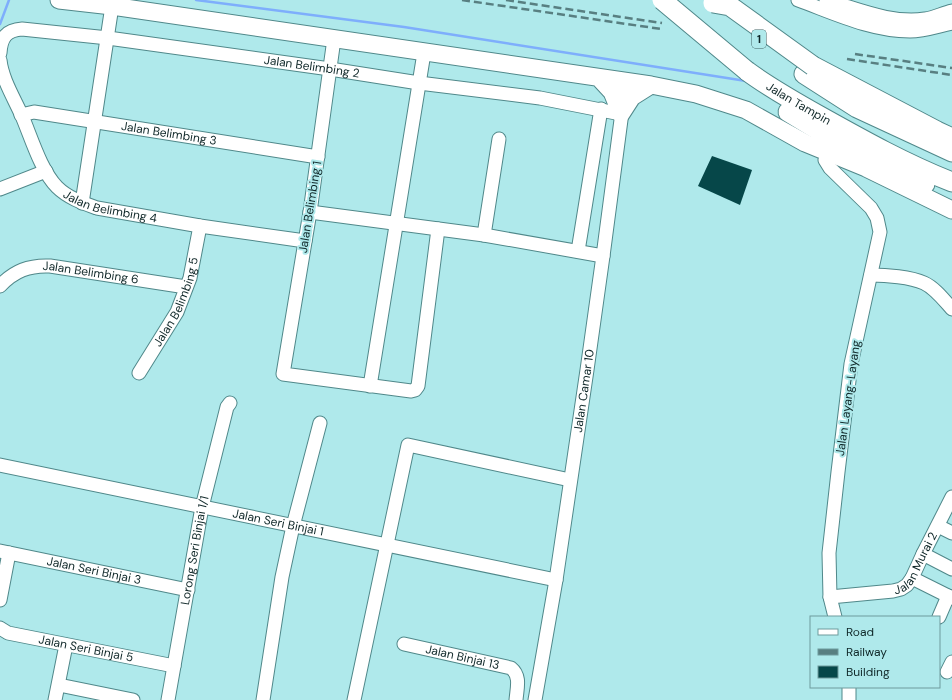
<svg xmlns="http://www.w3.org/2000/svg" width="952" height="700" font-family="'DM Sans',sans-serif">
<rect width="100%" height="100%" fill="#afe9eb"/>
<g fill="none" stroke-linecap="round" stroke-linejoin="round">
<!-- stream -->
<path stroke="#7eaefc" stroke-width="2.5" d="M 196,0 L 404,27 L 746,81
M 0,24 L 9,0"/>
</g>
<!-- building -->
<path fill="#064749" d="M 712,156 L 752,170 L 740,205 L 698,186 Z"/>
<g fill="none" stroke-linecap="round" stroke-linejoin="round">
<defs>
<g id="minor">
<path d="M 798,0 C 834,13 871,31 910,31 C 924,31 938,26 952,23"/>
<path d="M 826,0 C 858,9 891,24 925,19 C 934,18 943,13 952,11"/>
<path d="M 334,39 L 310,212 L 283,374 L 411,391 L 415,390 L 418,386 L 438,229"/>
<path id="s1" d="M 0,53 C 1,38 6,30 22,29 L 108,38 L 330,69 L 419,83 L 540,98 L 621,114"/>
<path id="s2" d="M 0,60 C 2,79 14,98 22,116 C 31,137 41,171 57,187 C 68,198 83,203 97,208 L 200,226 L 305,241"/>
<path id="s3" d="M 21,115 L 34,112 L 318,157"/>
<path d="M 827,153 L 825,160 L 830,168 L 871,208 L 877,218 L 880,232 L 851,364 L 838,472 L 829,553 L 830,597 L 835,617"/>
<path d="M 0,189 L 46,171"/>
<path d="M 82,203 L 112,6"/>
<path d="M 310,212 L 484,235 L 603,256"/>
<path d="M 484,235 L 499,139"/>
<path d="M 578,251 L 601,109"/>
<path d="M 871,275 C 886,275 911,277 924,283 C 935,288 944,300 952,309"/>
<path id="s4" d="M 0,286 C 14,271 29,265 50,266 L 186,287"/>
<path id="s5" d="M 139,373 L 177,312 L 190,278 L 200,226"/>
<path d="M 370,386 L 424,53"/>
<path id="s6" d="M 0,465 L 556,580"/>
<path d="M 938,526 L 952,533"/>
<path id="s7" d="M 0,551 L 188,590"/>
<path d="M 923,554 L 952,569"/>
<path d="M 912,578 L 952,598"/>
<path id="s8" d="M 830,597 L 893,591 L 901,589 L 907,585 L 912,578 L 923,554 L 952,497"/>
<path d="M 0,600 L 9,553"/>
<path d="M 939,617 L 948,596"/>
<path id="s9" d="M 0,628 L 8,633 L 174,666"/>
<path id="s10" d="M 404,644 L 511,668 C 521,676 517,688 516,700"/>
<path d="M 947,672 L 952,662"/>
<path d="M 59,685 L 133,700"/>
<path d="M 849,687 L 849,700"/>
<path d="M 55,700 L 66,645"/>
<path id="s11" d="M 168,700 L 202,507 L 227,407 L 230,403"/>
<path d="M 263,700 L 282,577 L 293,526 L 320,423"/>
<path d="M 354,700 L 408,445 L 570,480"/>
<path id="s12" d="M 535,700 L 556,580 L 587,370 L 603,256 L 626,82"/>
</g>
<path id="major" d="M 59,0 L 112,6 L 651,85 L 696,94 L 746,110 L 805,143 L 866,168 L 952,210
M 599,78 L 612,92 L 621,114
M 621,114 L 632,97 L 651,85"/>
<g id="highway">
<path d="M 813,66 L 937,131 L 952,138"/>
<path id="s13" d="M 747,71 C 770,88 795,102 820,116 C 863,140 906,164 952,182"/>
<path d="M 804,74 L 857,108 L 952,152"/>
<path d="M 788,112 L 860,156 L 925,184"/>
</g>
</defs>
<!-- minor casing -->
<use href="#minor" stroke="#50888a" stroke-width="15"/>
<!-- major casing -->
<use href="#major" stroke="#50888a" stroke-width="19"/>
<!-- highway casing -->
<use href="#highway" stroke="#50888a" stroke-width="21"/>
<!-- minor -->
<use href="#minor" stroke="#fff" stroke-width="13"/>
<!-- major -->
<use href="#major" stroke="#fff" stroke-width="17"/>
<!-- highway -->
<use href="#highway" stroke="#fff" stroke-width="19"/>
<!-- rail -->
<path stroke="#587f81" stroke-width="2.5" stroke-dasharray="8 4" stroke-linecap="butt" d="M 462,0 L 661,29
M 506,0 L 662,23
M 855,54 L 952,68
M 847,59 L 952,75"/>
<defs>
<path id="highway-bridge" d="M 662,0 L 747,71
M 713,3 L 730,6 L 813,66"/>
</defs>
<!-- highway-bridge casing -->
<use href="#highway-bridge" stroke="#50888a" stroke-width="21" stroke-linecap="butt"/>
<!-- highway-bridge -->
<use href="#highway-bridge" stroke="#fff" stroke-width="19"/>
</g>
<g text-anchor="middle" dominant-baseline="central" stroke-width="4" stroke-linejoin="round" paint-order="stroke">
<!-- shield labels -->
<rect fill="#afe9eb" stroke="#3f6162" stroke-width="1" x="752" y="30" width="14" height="18" rx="3"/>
<g font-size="11" font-weight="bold" fill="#0f2728">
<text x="759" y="39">1</text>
</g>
<!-- street labels -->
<g font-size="12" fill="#0f2728" stroke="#afe9eb">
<text stroke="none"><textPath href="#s1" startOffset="329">Jalan Belimbing 2</textPath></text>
<text stroke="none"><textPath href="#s13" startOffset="61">Jalan Tampin</textPath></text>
<text stroke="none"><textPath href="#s3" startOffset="150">Jalan Belimbing 3</textPath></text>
<text stroke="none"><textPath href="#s2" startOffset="198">Jalan Belimbing 4</textPath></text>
<text transform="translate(310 207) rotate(-81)">Jalan Belimbing 1</text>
<text stroke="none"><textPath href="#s4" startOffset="97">Jalan Belimbing 6</textPath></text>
<text stroke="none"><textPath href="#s5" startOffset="81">Jalan Belimbing 5</textPath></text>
<text stroke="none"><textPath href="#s12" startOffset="313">Jalan Camar 10</textPath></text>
<text transform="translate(848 398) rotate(-82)">Jalan Layang-Layang</text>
<text stroke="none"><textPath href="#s6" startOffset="284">Jalan Seri Binjai 1</textPath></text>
<text stroke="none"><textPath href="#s11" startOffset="152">Lorong Seri Binjai 1/1</textPath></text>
<text stroke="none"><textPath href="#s8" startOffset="101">Jalan Murai 2</textPath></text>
<text stroke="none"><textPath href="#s7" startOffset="96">Jalan Seri Binjai 3</textPath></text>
<text stroke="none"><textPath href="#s9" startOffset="89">Jalan Seri Binjai 5</textPath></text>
<text stroke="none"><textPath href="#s10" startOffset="60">Jalan Binjai 13</textPath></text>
</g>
</g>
<!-- legend -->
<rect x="810" y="616" width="130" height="72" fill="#afe9eb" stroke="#6f9b9d"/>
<rect x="818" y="629" width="20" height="6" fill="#ffffff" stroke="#6f9b9d"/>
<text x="846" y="636" font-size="12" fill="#0f2728">Road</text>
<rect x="818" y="649" width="20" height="6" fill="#587f81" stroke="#6f9b9d"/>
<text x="846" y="656" font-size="12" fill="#0f2728">Railway</text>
<rect x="818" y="666" width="20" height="12" fill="#064749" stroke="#6f9b9d"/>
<text x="846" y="676" font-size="12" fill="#0f2728">Building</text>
</svg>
